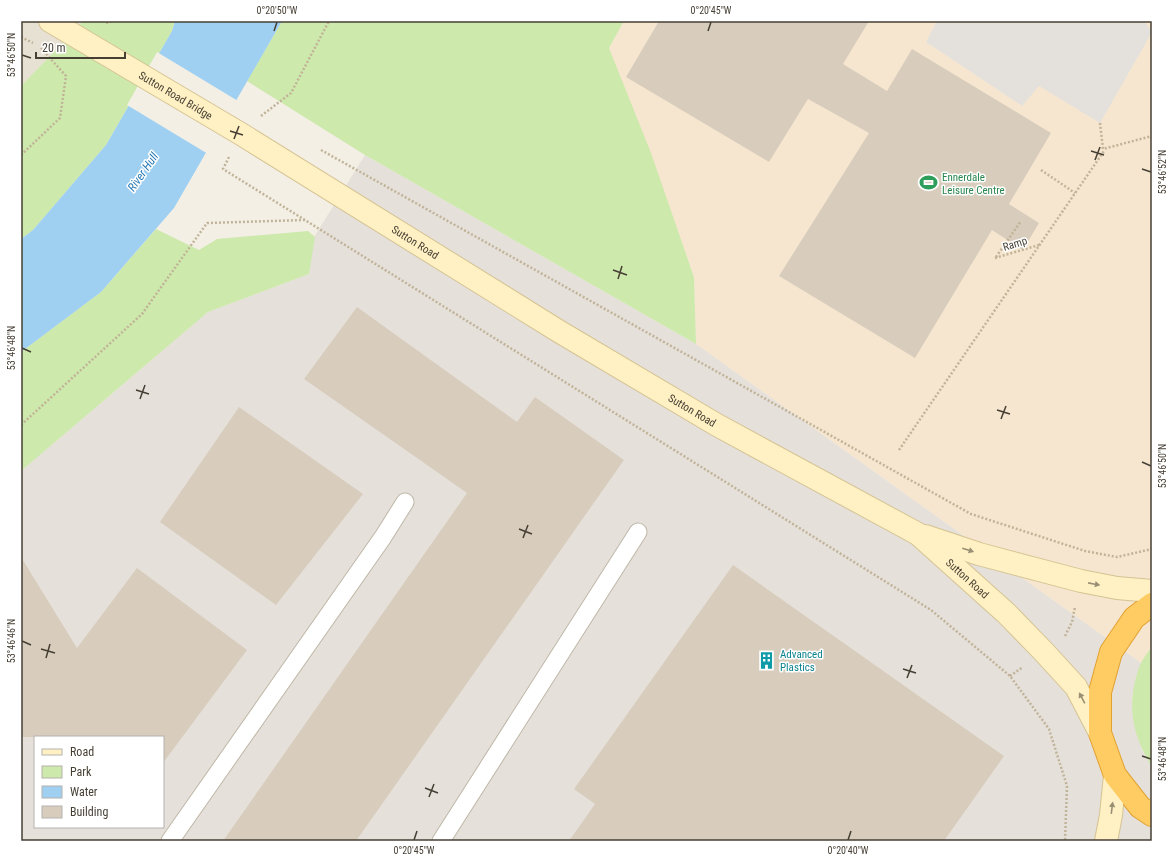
<svg xmlns="http://www.w3.org/2000/svg" width="1173" height="862" font-family="'Roboto Condensed',sans-serif">
<rect width="100%" height="100%" fill="#f3efe5"/>
<!-- residential -->
<path fill="#e7e1d3" d="M 21,21 L 82,21 L 80,25 L 21,86 Z"/>
<!-- commercial -->
<path fill="#f6e6cf" d="M 624,21 L 1152,21 L 1152,647 L 1141,663 L 696,344 L 694,276 L 609,48 Z"/>
<!-- industrial -->
<path fill="#e5e0da" fill-rule="evenodd" d="M 365,155 L 696,344 L 1141,663 L 1132,697 L 1142,750 L 1152,767 L 1152,841 L 21,841 L 21,471 L 208,312 L 309,274 L 314,237 ZM 35,737 L 163,737 L 163,827 L 35,827 Z"/>
<!-- green -->
<path fill="#cde9ac" d="M 82,21 L 175,21 L 172,31 L 106,145 L 33,230 L 21,239 L 21,86 L 80,25 Z
M 282,21 L 624,21 L 609,48 L 651,153 L 694,277 L 696,344 L 365,155 L 247,81 Z
M 156,229 L 199,250 L 217,239 L 308,231 L 315,237 L 309,274 L 208,312 L 21,471 L 21,352 L 101,292 Z
M 1152,647 L 1152,767 C 1131,733 1126,703 1140,665 C 1143,658 1148,652 1152,647 Z"/>
<!-- parking -->
<path fill="#e4e1dd" d="M 937,21 L 1144,21 L 1152,32 L 1100,123 L 1039,86 L 1022,106 L 926,42 Z"/>
<!-- water -->
<path fill="#9fd0f2" d="M 175,21 L 282,21 L 174,208 L 101,292 L 21,352 L 21,239 L 33,230 L 106,145 L 172,31 Z"/>
<!-- pier -->
<path fill="#f3efe5" d="M 157,52 L 238,101 L 208,154 L 127,105 Z"/>
<!-- building -->
<path fill="#d8cdbd" d="M 659,21 L 869,21 L 843,64 L 887,91 L 912,49 L 1051,133 L 1009,204 L 1039,223 L 1023,250 L 992,230 L 915,358 L 779,276 L 869,133 L 808,99 L 769,162 L 626,77 Z
M 357,307 L 517,422 L 535,397 L 624,460 L 356,841 L 223,841 L 467,493 L 304,379 Z
M 239,407 L 363,494 L 276,605 L 160,522 Z
M 21,557 L 77,648 L 137,568 L 247,650 L 163,763 L 163,737 L 21,737 Z
M 733,565 L 1004,756 L 944,841 L 569,841 L 595,804 L 574,789 Z"/>
<g fill="none" stroke-linecap="round" stroke-linejoin="round">
<defs>
<path id="lane" d="M 170,841 L 383,537 L 405,502
M 441,841 L 638,532"/>
<g id="secondary">
<path id="s1" d="M 50,21 L 241,134 L 560,332 L 717,425 L 918,534 L 1006,613 L 1044,652 L 1076,687 L 1100,733"/>
<path d="M 925,536 L 979,554 L 1081,581 L 1117,588 L 1152,591"/>
<path d="M 1106,841 L 1111,815 L 1115,775"/>
</g>
<path id="highway" d="M 1152,604 L 1134,618 L 1111,652 L 1100,692 L 1100,733 L 1115,775 L 1140,807 L 1152,815"/>
</defs>
<!-- lane casing -->
<use href="#lane" stroke="#bfb7a7" stroke-width="19"/>
<!-- secondary casing -->
<use href="#secondary" stroke="#d5c393" stroke-width="24"/>
<!-- highway casing -->
<use href="#highway" stroke="#e2a130" stroke-width="24"/>
<!-- path -->
<path stroke="#c1b398" stroke-width="2.5" stroke-dasharray="2 2" stroke-linecap="butt" d="M 106,23 L 112,21
M 21,37 L 33,43
M 261,116 L 291,93 L 329,21
M 1100,123 L 1103,149 L 1152,136
M 321,150 L 971,514 L 1085,551 L 1117,557 L 1152,549
M 21,155 L 60,118 L 66,76 L 41,48
M 229,157 L 223,169 L 931,610 L 1010,676 L 1049,729 L 1067,786 L 1065,841
M 1041,170 L 1075,193
M 996,257 L 1021,221
M 995,258 L 1039,245
M 21,425 L 142,314 L 207,223 L 305,220
M 899,450 L 1104,151
M 1065,636 L 1072,622 L 1075,607
M 1010,676 L 1023,667"/>
<!-- lane -->
<use href="#lane" stroke="#fff" stroke-width="17"/>
<!-- secondary -->
<use href="#secondary" stroke="#fff1c3" stroke-width="22"/>
<!-- highway -->
<use href="#highway" stroke="#ffcc64" stroke-width="22"/>
</g>
<!-- one-way arrows -->
<defs><path id="oneway-solid" d="M-6-.8H1V-3.2L6.5 0L1 3.2V.8H-6Z"/></defs>
<g fill="#998f74">
<use href="#oneway-solid" transform="translate(968 550) rotate(18)"/>
<use href="#oneway-solid" transform="translate(1094 584) rotate(11)"/>
<use href="#oneway-solid" transform="translate(1082 698) rotate(-118)"/>
<use href="#oneway-solid" transform="translate(1112 808) rotate(-83)"/>
</g>
<!-- ticks -->
<path fill="none" stroke="#463f34" stroke-width="1.5" d="M 274,31 L 277,22M 708,31 L 711,22M 22,55 L 31,58M 230,131 L 243,135M 234,139 L 239,126M 1091,151 L 1104,155M 1095,160 L 1100,147M 1142,169 L 1151,172M 613,270 L 627,275M 618,279 L 622,266M 22,348 L 31,352M 136,390 L 149,394M 140,399 L 145,385M 997,410 L 1010,414M 1001,419 L 1006,406M 1142,462 L 1151,466M 519,529 L 532,534M 523,538 L 528,525M 22,641 L 31,645M 41,649 L 55,653M 46,658 L 50,644M 903,669 L 916,673M 907,678 L 912,665M 1142,756 L 1151,759M 425,788 L 438,793M 429,797 L 434,784M 414,840 L 417,831M 848,840 L 851,831"/>
<!-- icons -->
<defs>
<symbol id="stadium-bare" viewBox="-9 -9 18 18"><path d="M0-5a6.5 5 0 1 0 0 10a6.5 5 0 1 0 0-10ZM-3.5-1.8h7v3.6h-7Z" fill="#2e9e5b" stroke="#fff" stroke-width="2.5" paint-order="stroke"/></symbol>
<symbol id="building-bare" viewBox="-9 -9 18 18"><path d="M-4-6H4V6H1V3H-1V6H-4ZM-2.5-4.3h1.7v1.8h-1.7ZM.8-4.3h1.7v1.8H.8ZM-2.5-1h1.7V.8h-1.7ZM.8-1h1.7V.8H.8Z" fill="#0f9aa8" stroke="#fff" stroke-width="2.5" paint-order="stroke"/></symbol>
</defs>
<g fill-rule="evenodd">
<use href="#stadium-bare" x="916" y="170" width="25" height="25"/>
<use href="#building-bare" x="754" y="648" width="25" height="25"/>
</g>
<g text-anchor="middle" dominant-baseline="central" stroke-width="3" stroke-linejoin="round" paint-order="stroke">
<!-- street labels -->
<g font-size="11" fill="#463f34" stroke="#fff">
<text stroke="none"><textPath href="#s1" startOffset="146">Sutton Road Bridge</textPath></text>
<text stroke="none"><textPath href="#s1" startOffset="427">Sutton Road</textPath></text>
<text transform="translate(1015 244) rotate(-17)">Ramp</text>
<text stroke="none"><textPath href="#s1" startOffset="751">Sutton Road</textPath></text>
<text stroke="none"><textPath href="#s1" startOffset="1075">Sutton Road</textPath></text>
</g>
<!-- leisure labels -->
<g font-size="11" fill="#27864d" stroke="#fff" text-anchor="start">
<text x="942" y="177">Ennerdale<tspan x="942" dy="13">Leisure Centre</tspan></text>
</g>
<!-- culture labels -->
<g font-size="11" fill="#0d838f" stroke="#fff" text-anchor="start">
<text x="780" y="654">Advanced<tspan x="780" dy="13">Plastics</tspan></text>
</g>
<!-- water labels -->
<g font-size="12" font-style="italic" fill="#2a7ab5" stroke="#fff">
<text transform="translate(143 172) rotate(-55)">River Hull</text>
</g>
</g>
<!-- border -->
<rect width="1173" height="862" fill="none" stroke="#ffffff" stroke-width="44"/>
<!-- legend -->
<rect x="34" y="736" width="130" height="92" fill="#ffffff" stroke="#b5b2ae"/>
<rect x="42" y="749" width="20" height="6" fill="#fff1c3" stroke="#b5b2ae"/>
<text x="70" y="756" font-size="12" fill="#463f34">Road</text>
<rect x="42" y="766" width="20" height="12" fill="#cde9ac" stroke="#b5b2ae"/>
<text x="70" y="776" font-size="12" fill="#463f34">Park</text>
<rect x="42" y="786" width="20" height="12" fill="#9fd0f2" stroke="#b5b2ae"/>
<text x="70" y="796" font-size="12" fill="#463f34">Water</text>
<rect x="42" y="806" width="20" height="12" fill="#d8cdbd" stroke="#b5b2ae"/>
<text x="70" y="816" font-size="12" fill="#463f34">Building</text>
<!-- scale -->
<path d="M36 52v6h89v-6" fill="none" stroke="#463f34" stroke-width="2"/>
<text x="42" y="52" font-size="12" fill="#463f34" stroke="#ffffff" stroke-width="3" paint-order="stroke">20 m</text>
<rect x="22" y="22" width="1129" height="818" fill="none" stroke="#463f34" stroke-width="1.5"/>
<g font-size="10" text-anchor="middle" fill="#463f34">
<text x="277" y="14">0°20'50"W</text>
<text x="711" y="14">0°20'45"W</text>
<text transform="translate(11 55) rotate(-90)" y="4">53°46'50"N</text>
<text transform="translate(1162 172) rotate(-90)" y="4">53°46'52"N</text>
<text transform="translate(11 348) rotate(-90)" y="4">53°46'48"N</text>
<text transform="translate(1162 466) rotate(-90)" y="4">53°46'50"N</text>
<text transform="translate(11 641) rotate(-90)" y="4">53°46'46"N</text>
<text transform="translate(1162 759) rotate(-90)" y="4">53°46'48"N</text>
<text x="414" y="854">0°20'45"W</text>
<text x="848" y="854">0°20'40"W</text>
</g>
</svg>
